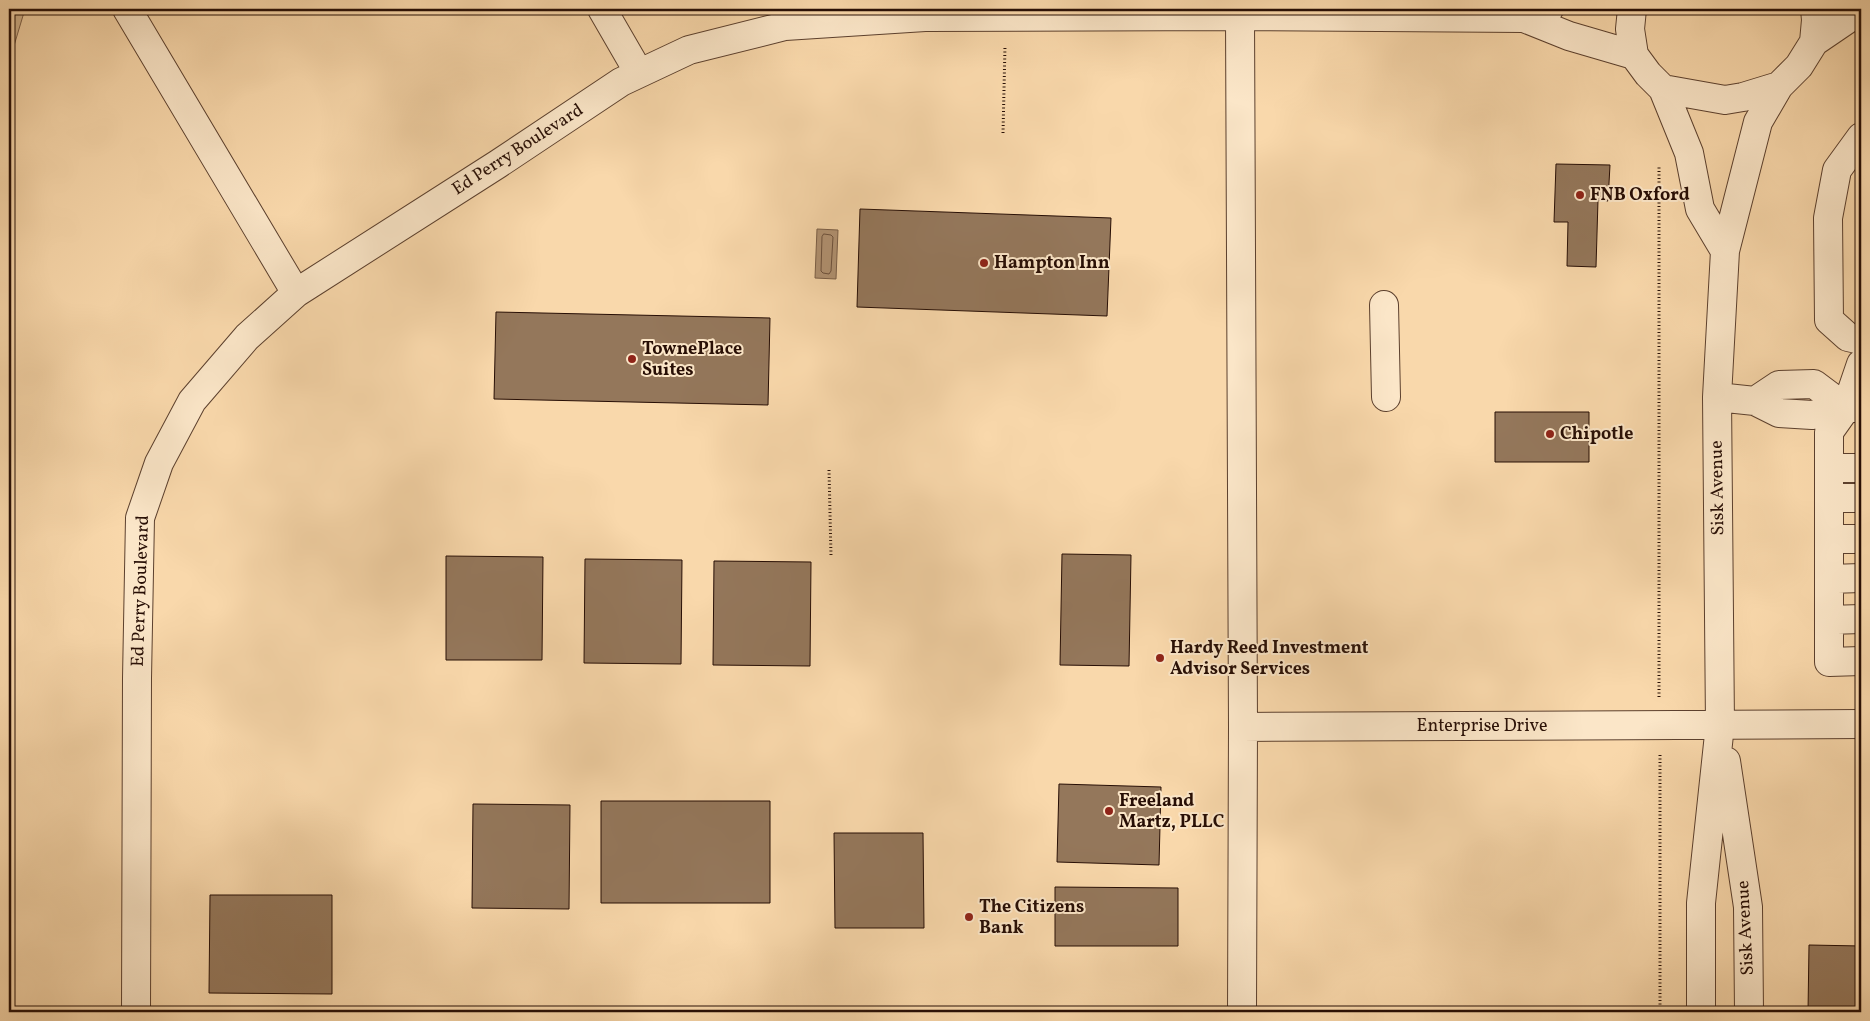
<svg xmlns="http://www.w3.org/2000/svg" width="1870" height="1021" font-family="Vollkorn,serif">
<rect width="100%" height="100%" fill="#f9d8ab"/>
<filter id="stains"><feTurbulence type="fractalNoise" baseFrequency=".004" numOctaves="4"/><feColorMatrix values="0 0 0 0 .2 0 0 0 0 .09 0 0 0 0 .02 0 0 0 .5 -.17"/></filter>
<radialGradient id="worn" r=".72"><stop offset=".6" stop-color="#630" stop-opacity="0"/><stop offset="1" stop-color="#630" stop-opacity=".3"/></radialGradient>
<!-- green -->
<path fill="#d5b68f" stroke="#7e624a" d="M 9,9 L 25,9 L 10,59 L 9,381 Z"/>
<!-- water -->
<path fill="#b29373" stroke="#7a5e47" d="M 817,229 L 838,230 L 836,279 L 815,278 Z"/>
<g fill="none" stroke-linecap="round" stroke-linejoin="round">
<!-- shore -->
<path stroke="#6c503c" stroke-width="1" d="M 824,234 L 831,235 L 833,237 L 831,271 L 829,274 L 823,273 L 821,271 L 822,237 Z"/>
</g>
<!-- building -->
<path fill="#94775b" stroke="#270e05" d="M 1556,164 L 1610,165 L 1608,201 L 1598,200 L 1596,267 L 1567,266 L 1568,222 L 1554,222 Z
M 860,209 L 1111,218 L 1107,316 L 857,307 Z
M 496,312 L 770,318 L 768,405 L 494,399 Z
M 1495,412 L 1589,412 L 1589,462 L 1495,462 Z
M 1062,554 L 1131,555 L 1129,666 L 1060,665 Z
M 446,556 L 543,557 L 542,660 L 446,660 Z
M 585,559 L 682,560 L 681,664 L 584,663 Z
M 714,561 L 811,562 L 810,666 L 713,665 Z
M 1059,784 L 1161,787 L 1159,865 L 1057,862 Z
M 601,801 L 770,801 L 770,903 L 601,903 Z
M 473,804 L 570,805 L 569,909 L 472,908 Z
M 834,833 L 923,833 L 924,928 L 835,928 Z
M 1055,887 L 1178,888 L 1178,946 L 1055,946 Z
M 210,895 L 332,895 L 332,994 L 209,993 Z
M 1809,945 L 1861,946 L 1861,1012 L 1808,1012 Z"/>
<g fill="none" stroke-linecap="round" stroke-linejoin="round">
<defs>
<path id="minor" d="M 127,9 L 296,293
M 602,9 L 639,73
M 1632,9 L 1630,29 L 1634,55 L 1648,74 L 1663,89 L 1689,153 L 1700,209 L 1725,251
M 1240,16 L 1243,727 L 1242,1012
M 1524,18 L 1569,36 L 1634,55
M 1814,42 L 1861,10
M 1663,89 L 1725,100 L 1743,97 L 1779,86
M 1861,137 L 1837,170 L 1828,218 L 1829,320 L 1848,337 L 1861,340
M 1384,305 L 1386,397
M 1861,364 L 1846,408 L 1829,432 L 1829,662 L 1861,661
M 1717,397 L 1755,401 L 1779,413 L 1812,415 L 1846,408 L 1855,408
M 1755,401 L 1779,385 L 1814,384 L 1846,408
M 1830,468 L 1861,468
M 1830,498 L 1861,498
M 1830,539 L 1861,539
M 1830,579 L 1861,578
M 1829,620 L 1861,619
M 1243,727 L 1861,724
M 1726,761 L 1748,907 L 1749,1012
M 136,1012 L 137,678 L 140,518 L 159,463 L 192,401 L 247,337 L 296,293 L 498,164 L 621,82 L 689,50 L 785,26 L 925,17 L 1240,16 L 1524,18 L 1549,9
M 1701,1012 L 1701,903 L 1720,725 L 1717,397 L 1725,251 L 1758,122 L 1779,86 L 1799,66 L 1814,42 L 1816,20 L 1815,9"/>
</defs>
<!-- minor casing -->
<use href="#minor" stroke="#5c402e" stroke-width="30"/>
<!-- path -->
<path stroke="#270e05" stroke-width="3" stroke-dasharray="1 2.5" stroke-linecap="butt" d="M 1003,133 L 1005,46
M 829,470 L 831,556
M 1659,697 L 1659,165
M 1660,755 L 1660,1012"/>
<!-- minor -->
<use href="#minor" stroke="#fbe6c8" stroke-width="28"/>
</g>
<!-- markers -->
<g fill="#8f2418" stroke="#fbe6c8" stroke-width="2">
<circle cx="1580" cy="195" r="5"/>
<circle cx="984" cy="263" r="5"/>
<circle cx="632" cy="359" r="5"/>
<circle cx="1550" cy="434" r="5"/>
<circle cx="1160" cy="658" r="5"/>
<circle cx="1109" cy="811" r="5"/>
<circle cx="969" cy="917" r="5"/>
</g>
<g text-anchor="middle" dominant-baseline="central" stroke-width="4" stroke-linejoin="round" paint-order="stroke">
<!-- street labels -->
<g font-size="18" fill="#270e05" stroke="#fbe6c8">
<text transform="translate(518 150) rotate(-33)">Ed Perry Boulevard</text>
<text transform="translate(1718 488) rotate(-91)">Sisk Avenue</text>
<text transform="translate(141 591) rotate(-88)">Ed Perry Boulevard</text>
<text x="1482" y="726">Enterprise Drive</text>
<text transform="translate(1746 928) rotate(-93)">Sisk Avenue</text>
</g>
<!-- poi labels -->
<g font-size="18" font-weight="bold" fill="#270e05" stroke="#fbe6c8" text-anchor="start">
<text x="1590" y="195">FNB Oxford</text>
<text x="994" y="263">Hampton Inn</text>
<text x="642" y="349">TownePlace<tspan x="642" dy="21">Suites</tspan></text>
<text x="1560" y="434">Chipotle</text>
<text x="1170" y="648">Hardy Reed Investment<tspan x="1170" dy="21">Advisor Services</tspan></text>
<text x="1119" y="801">Freeland<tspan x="1119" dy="21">Martz, PLLC</tspan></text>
<text x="979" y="907">The Citizens<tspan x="979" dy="21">Bank</tspan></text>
</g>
</g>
<!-- margin -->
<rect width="1870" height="1021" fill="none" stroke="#f9d8ab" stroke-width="30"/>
<rect x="10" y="10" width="1850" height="1001" fill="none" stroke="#270e05" stroke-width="2.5"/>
<rect x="15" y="15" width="1840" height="991" fill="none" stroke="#270e05"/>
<rect width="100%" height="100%" filter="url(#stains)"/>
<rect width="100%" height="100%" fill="url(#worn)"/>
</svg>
